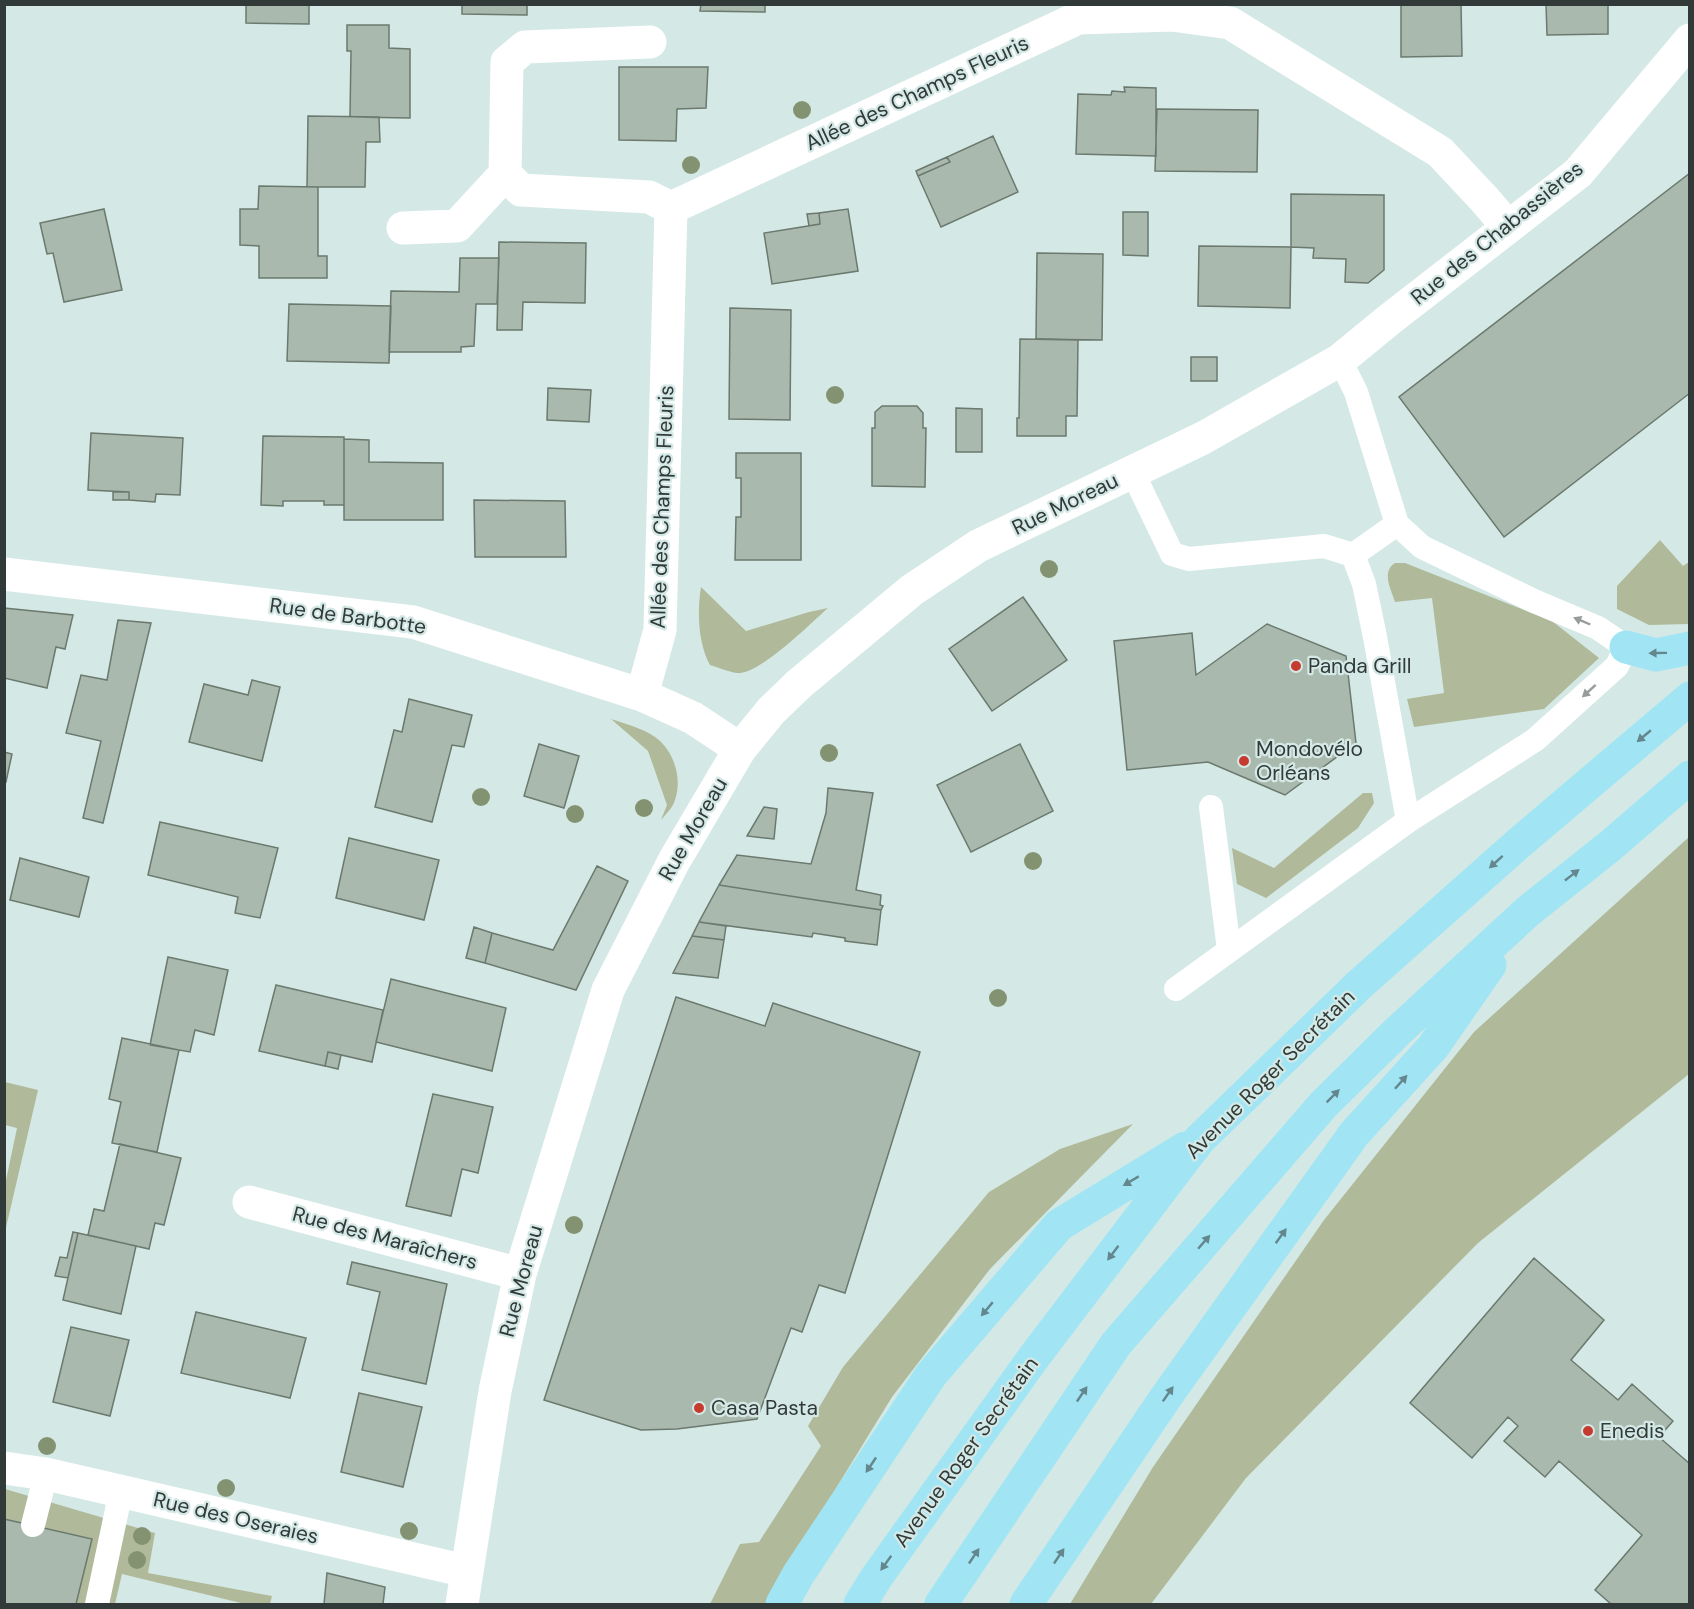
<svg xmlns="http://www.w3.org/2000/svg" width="1694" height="1609" font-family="'DM Sans',sans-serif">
<rect width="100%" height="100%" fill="#d4e9e5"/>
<!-- green -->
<path fill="#b0ba9a" d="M 1660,540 L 1683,566 L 1689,562 L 1689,624 L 1649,625 L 1617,609 L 1617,586 Z
M 1395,563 L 1405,563 L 1552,621 L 1599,658 L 1544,709 L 1414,727 L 1407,699 L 1444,693 L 1432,598 L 1395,602 C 1391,589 1381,572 1395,563 Z
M 701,587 L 746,631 L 809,612 L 828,608 C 810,624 759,675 737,673 C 728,672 718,667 710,665 C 698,643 697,612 701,587 Z
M 611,719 C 626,724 642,728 655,737 C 675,751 684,782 673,805 C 670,810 665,815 661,820 L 667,805 L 648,751 Z
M 1363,793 L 1372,793 L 1374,803 L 1358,828 L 1266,898 L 1237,884 L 1232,848 L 1274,868 Z
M 1689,837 L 1689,1074 L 1478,1243 L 1246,1478 L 1151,1604 L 1070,1604 L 1153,1467 L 1324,1220 L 1474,1032 Z
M 5,1082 L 38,1090 L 5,1232 L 5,1185 L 17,1128 L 5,1125 Z
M 1133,1124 L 990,1269 L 892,1397 L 765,1604 L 710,1604 L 740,1544 L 759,1542 L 821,1446 L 808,1426 L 843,1367 L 989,1192 L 1060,1149 Z
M 5,1489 L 155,1533 L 148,1573 L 272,1596 L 270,1604 L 245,1604 L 122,1574 L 115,1604 L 5,1604 Z"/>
<!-- building -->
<path fill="#aab9ae" stroke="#6b796e" stroke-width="1.5" d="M 246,4 L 309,4 L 309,24 L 246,23 Z
M 462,4 L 527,4 L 527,15 L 462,14 Z
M 701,4 L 765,4 L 765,12 L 700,11 Z
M 1401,4 L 1461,4 L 1462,56 L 1401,57 Z
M 1546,4 L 1608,4 L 1608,34 L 1547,35 Z
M 347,25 L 389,25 L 389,48 L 410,49 L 410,118 L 350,117 L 351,51 L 347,51 Z
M 619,67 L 708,67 L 706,108 L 677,109 L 676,141 L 619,140 Z
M 1124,87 L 1156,88 L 1156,156 L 1076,154 L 1078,94 L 1111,95 L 1112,91 L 1125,92 Z
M 1157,109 L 1258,110 L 1257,172 L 1155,171 Z
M 308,116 L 379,117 L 380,142 L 366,142 L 365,187 L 307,187 Z
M 993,136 L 1018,192 L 941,227 L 918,176 L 950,162 L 947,157 Z
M 947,157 L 950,162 L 918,176 L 916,171 Z
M 1690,173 L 1690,393 L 1504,537 L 1399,397 Z
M 259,186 L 318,187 L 318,256 L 327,256 L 327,278 L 259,278 L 259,246 L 240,245 L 240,209 L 258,209 Z
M 1291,194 L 1384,195 L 1384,270 L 1368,283 L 1345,282 L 1346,259 L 1313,258 L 1314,248 L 1291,247 Z
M 104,209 L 122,290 L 64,302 L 53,253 L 47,254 L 40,223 Z
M 848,209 L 858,271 L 772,284 L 764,233 L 820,224 L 819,213 Z
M 1123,212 L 1148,212 L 1148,256 L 1123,255 Z
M 819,213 L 820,224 L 809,226 L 807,214 Z
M 499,242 L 586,243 L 585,303 L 523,302 L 522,330 L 497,330 Z
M 1199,246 L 1291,247 L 1290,308 L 1198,306 Z
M 1037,253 L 1103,254 L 1102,340 L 1036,339 Z
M 460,258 L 499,258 L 497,304 L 476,304 L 474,346 L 461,347 L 461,352 L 389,352 L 391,291 L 459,292 Z
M 289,304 L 391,306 L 389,363 L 287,361 Z
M 730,308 L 791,310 L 790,420 L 729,419 Z
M 1020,339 L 1078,340 L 1077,416 L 1066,416 L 1066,436 L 1017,436 L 1017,418 L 1019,418 Z
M 1191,357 L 1217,357 L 1217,381 L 1191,381 Z
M 548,388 L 591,390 L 589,422 L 547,420 Z
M 882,406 L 917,406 L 923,413 L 923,428 L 926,428 L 925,487 L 872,486 L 872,428 L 875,428 L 875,412 Z
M 956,408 L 982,409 L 982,452 L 956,452 Z
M 91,433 L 183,438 L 180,495 L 156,494 L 155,502 L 129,500 L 129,492 L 88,490 Z
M 263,436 L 344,437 L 344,505 L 324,505 L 324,501 L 283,501 L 283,506 L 261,505 Z
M 344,439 L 369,440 L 369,462 L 443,463 L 443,520 L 344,520 Z
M 736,453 L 801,453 L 801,560 L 735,560 L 736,517 L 741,517 L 741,478 L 736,478 Z
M 113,492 L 129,492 L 129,500 L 113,500 Z
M 474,500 L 565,501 L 566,557 L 475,557 Z
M 1023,597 L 1067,660 L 992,711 L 949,649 Z
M 4,608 L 73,615 L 65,649 L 56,647 L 47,688 L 4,678 Z
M 118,620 L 151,623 L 103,823 L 83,818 L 101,741 L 66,733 L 81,675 L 107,680 Z
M 1267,624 L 1346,656 L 1356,743 L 1285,795 L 1208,762 L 1127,770 L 1114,641 L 1192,633 L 1196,675 Z
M 252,680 L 280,687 L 262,761 L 189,742 L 204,684 L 248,695 Z
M 409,699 L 472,715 L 464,747 L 452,745 L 432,822 L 375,807 L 394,730 L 402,732 Z
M 539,744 L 579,756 L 564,808 L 524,796 Z
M 1020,744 L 1053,811 L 971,852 L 937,785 Z
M 4,752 L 12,754 L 6,782 L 4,781 Z
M 828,788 L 873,793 L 856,890 L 881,895 L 880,905 L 883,906 L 881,910 L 719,885 L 737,855 L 811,864 L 826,813 Z
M 764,807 L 777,809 L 774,839 L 747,836 Z
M 160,822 L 278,848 L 260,918 L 235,913 L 238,897 L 148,875 Z
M 349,838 L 439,860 L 424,920 L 336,898 Z
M 20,858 L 89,877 L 79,917 L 10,900 Z
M 597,866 L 628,881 L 576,990 L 485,963 L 492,933 L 553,950 Z
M 719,885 L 881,910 L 877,945 L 845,941 L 845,938 L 813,933 L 812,937 L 699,922 Z
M 699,922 L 726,926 L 724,940 L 692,936 Z
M 474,927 L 492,933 L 485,963 L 466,958 Z
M 692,936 L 724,940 L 718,978 L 673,973 Z
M 168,957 L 228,970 L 214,1035 L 195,1030 L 190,1052 L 150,1045 Z
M 391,979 L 506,1008 L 492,1071 L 376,1042 Z
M 276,985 L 383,1010 L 372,1062 L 328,1052 L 325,1066 L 259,1051 Z
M 676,997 L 765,1026 L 773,1003 L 920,1052 L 845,1293 L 819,1285 L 802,1332 L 791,1328 L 757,1419 L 677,1429 L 641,1430 L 544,1400 Z
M 122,1038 L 179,1050 L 157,1152 L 112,1143 L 121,1102 L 109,1099 Z
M 328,1052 L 341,1055 L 338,1069 L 325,1066 Z
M 433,1094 L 493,1107 L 478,1173 L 462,1169 L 451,1216 L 406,1206 Z
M 120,1144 L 181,1158 L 164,1225 L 155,1223 L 149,1249 L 88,1235 L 94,1209 L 104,1211 Z
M 73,1232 L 78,1233 L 68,1278 L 55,1276 L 60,1257 L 67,1258 Z
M 78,1233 L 136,1246 L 121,1314 L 63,1300 Z
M 1534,1258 L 1604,1320 L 1571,1360 L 1618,1400 L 1632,1384 L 1673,1421 L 1659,1437 L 1690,1464 L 1690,1604 L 1611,1604 L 1595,1590 L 1642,1535 L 1559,1461 L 1545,1477 L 1504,1441 L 1518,1426 L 1508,1417 L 1472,1458 L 1410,1403 Z
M 352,1262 L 447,1284 L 426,1384 L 362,1370 L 380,1292 L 347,1284 Z
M 196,1312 L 306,1338 L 290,1398 L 181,1373 Z
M 71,1327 L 129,1340 L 110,1416 L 53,1402 Z
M 359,1393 L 422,1407 L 403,1487 L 341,1472 Z
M 4,1519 L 92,1539 L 76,1604 L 4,1604 Z
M 327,1573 L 385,1587 L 383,1604 L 324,1604 Z"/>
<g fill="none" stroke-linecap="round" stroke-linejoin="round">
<!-- lane -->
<path stroke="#fff" stroke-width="24" d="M 1132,471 L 1172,554 L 1189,559 L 1324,546 L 1353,555
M 1353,555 L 1364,584 L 1375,637 L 1408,821
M 1353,555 L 1397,524
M 1211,807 L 1229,950
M 1176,989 L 1408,821 L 1535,740 L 1617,666 L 1626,647 L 1598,628 L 1534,601 L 1422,547 L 1397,524 L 1356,392 L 1340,360
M 33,1525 L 46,1474
M 97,1604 L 121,1491"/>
<!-- street -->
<path stroke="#fff" stroke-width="33" d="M 650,42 L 525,47 L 507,62 L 505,174 L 521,190 L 649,197 L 671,208
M 403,228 L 457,226 L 505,174
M 4,574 L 413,622 L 642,695 L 693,718 L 740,749
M 642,695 L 660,630 L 671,208 L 1078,18 L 1172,15 L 1230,23 L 1440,152 L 1485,200 L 1508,227
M 249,1202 L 520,1274
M 4,1468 L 46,1474 L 466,1571
M 462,1604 L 495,1391 L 520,1274 L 608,990 L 674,861 L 740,749 L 771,711 L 799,684 L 912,590 L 978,546 L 1203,438 L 1340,360 L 1390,319 L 1578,173 L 1690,40"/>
<!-- primary -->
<path stroke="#a1e5f4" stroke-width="33" d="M 1626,647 L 1656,655 L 1690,648
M 782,1604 L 798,1575 L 931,1375 L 1059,1225 L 1185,1148
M 860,1604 L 876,1578 L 1034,1357 L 1199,1140 L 1359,985 L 1519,843 L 1690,698
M 941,1604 L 1116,1344 L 1323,1105 L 1397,1032 L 1527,912 L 1610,846 L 1690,777
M 1026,1604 L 1166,1397 L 1354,1134 L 1433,1047 L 1490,965"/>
</g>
<!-- trees -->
<g fill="#839372">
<circle cx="802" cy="110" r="9"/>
<circle cx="691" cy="165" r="9"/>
<circle cx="835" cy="395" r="9"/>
<circle cx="1049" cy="569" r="9"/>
<circle cx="829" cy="753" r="9"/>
<circle cx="481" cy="797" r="9"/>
<circle cx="644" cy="808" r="9"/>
<circle cx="575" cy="814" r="9"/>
<circle cx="1033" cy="861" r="9"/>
<circle cx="998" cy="998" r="9"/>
<circle cx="574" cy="1225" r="9"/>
<circle cx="47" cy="1446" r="9"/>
<circle cx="226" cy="1488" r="9"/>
<circle cx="409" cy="1531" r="9"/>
<circle cx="142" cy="1536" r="9"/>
<circle cx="137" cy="1560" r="9"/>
</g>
<!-- one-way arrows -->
<defs><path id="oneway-solid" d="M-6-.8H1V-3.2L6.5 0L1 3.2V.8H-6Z" transform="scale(1.5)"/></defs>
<g fill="#989c9c">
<use href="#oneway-solid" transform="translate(1582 621) rotate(-157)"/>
<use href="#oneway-solid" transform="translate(1589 691) rotate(138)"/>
</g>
<g fill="#64878d">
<use href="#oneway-solid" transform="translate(1658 653) rotate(179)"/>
<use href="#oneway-solid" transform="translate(1644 736) rotate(140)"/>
<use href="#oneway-solid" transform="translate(1496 862) rotate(138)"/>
<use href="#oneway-solid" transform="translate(1572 875) rotate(-38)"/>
<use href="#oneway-solid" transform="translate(1401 1082) rotate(-48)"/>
<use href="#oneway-solid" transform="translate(1333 1096) rotate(-45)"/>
<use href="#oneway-solid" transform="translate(1131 1181) rotate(149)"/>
<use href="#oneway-solid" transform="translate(1281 1236) rotate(-54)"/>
<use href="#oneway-solid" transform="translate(1204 1242) rotate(-49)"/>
<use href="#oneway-solid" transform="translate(1113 1253) rotate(127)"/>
<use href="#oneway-solid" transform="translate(987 1309) rotate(130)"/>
<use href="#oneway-solid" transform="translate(1082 1394) rotate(-56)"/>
<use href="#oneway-solid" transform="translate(1168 1394) rotate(-55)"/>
<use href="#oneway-solid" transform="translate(871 1465) rotate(124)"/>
<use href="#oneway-solid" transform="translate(974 1556) rotate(-56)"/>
<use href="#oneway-solid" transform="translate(1059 1556) rotate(-56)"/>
<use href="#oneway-solid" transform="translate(886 1563) rotate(126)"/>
</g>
<!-- markers -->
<g fill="#c73a30" stroke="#d4e9e5" stroke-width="2">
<circle cx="1296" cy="666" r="6"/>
<circle cx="1244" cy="761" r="6"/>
<circle cx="699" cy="1408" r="6"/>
<circle cx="1588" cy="1431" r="6"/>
</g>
<g text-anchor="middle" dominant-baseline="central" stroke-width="4.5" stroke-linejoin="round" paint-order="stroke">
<!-- street labels -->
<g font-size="21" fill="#323a39" stroke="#d4e9e5">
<text transform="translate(917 93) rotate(-25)">Allée des Champs Fleuris</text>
<text transform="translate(1497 233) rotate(-39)">Rue des Chabassières</text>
<text transform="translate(1065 504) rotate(-26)">Rue Moreau</text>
<text transform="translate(662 507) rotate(-88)">Allée des Champs Fleuris</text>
<text transform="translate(348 616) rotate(8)">Rue de Barbotte</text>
<text transform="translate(693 829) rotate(-60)">Rue Moreau</text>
<text transform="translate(1270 1074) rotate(-45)">Avenue Roger Secrétain</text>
<text transform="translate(385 1238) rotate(15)">Rue des Maraîchers</text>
<text transform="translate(521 1281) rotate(-75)">Rue Moreau</text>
<text transform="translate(966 1452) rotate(-54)">Avenue Roger Secrétain</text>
<text transform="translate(236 1518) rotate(13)">Rue des Oseraies</text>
</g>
<!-- poi labels -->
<g font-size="21" fill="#323a39" stroke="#d4e9e5" text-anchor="start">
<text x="1308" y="666">Panda Grill</text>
<text x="1256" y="749">Mondovélo<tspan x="1256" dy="24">Orléans</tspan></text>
<text x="711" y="1408">Casa Pasta</text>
<text x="1600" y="1431">Enedis</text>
</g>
</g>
<!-- border -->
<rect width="1694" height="1609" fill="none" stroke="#323a39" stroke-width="12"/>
</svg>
